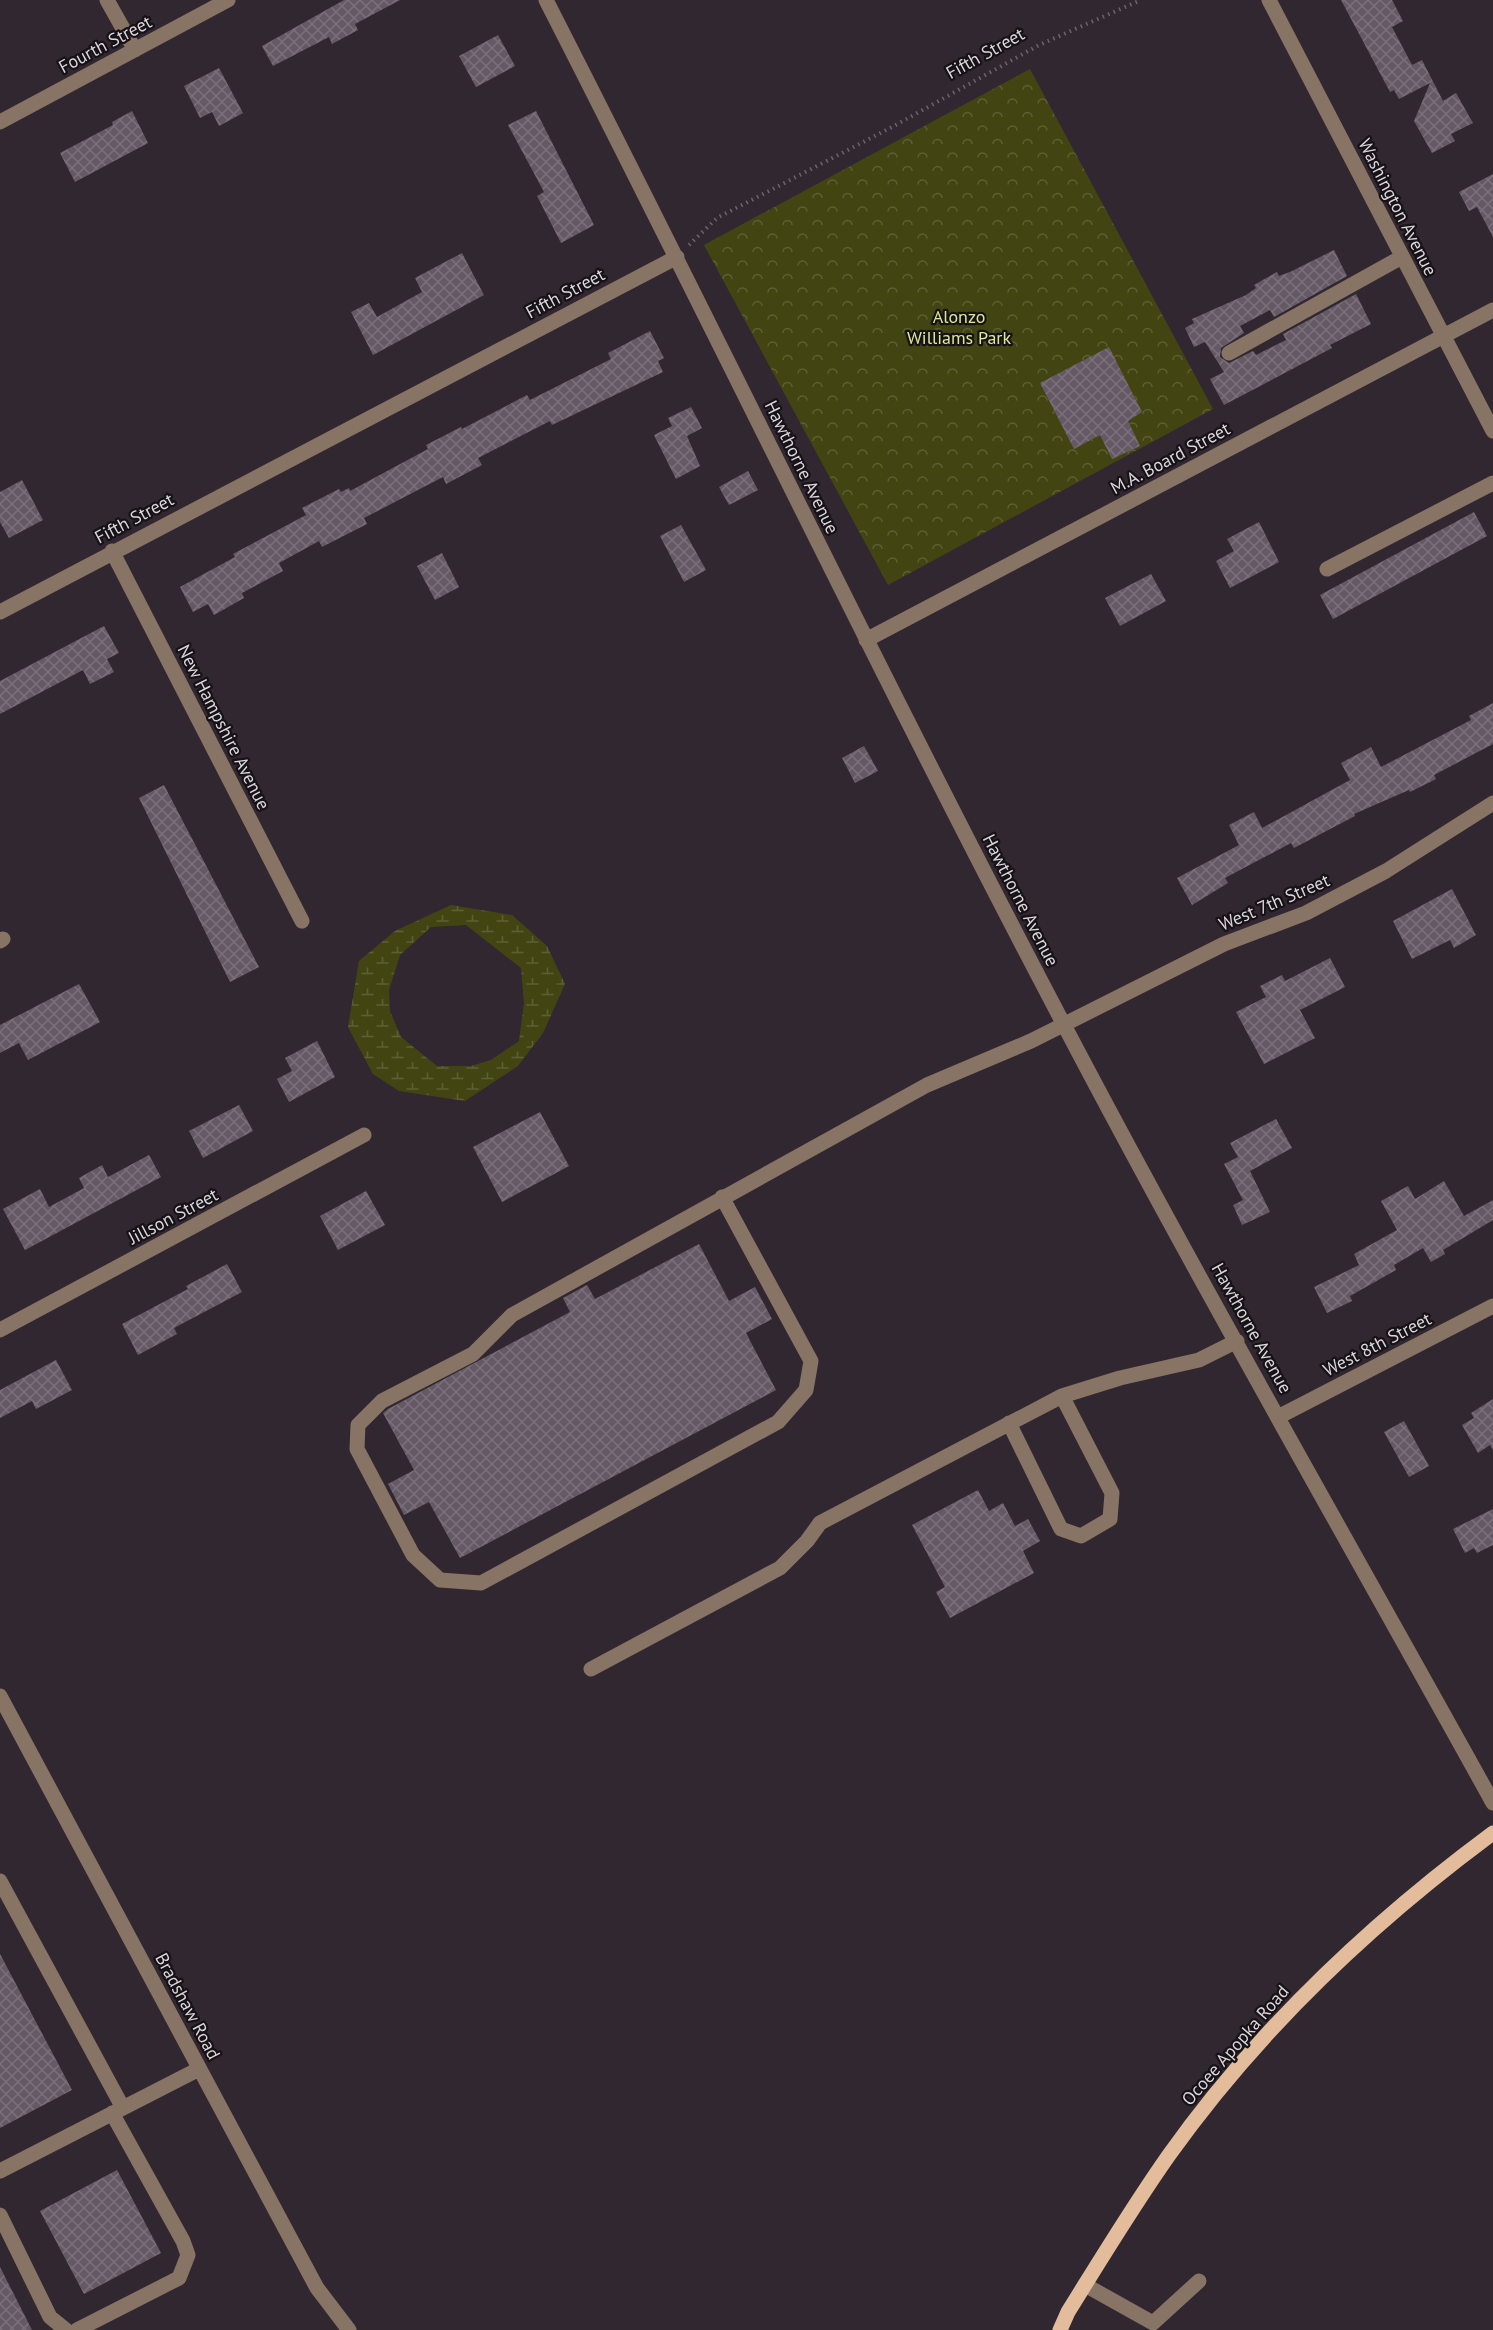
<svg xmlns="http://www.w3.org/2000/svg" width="1493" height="2330" font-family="'PT Sans',sans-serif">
<defs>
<pattern id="forest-crowns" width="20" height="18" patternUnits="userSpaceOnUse" patternTransform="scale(1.5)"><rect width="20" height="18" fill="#424512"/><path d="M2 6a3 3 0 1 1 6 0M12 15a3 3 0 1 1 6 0" fill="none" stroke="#5d5f34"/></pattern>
<pattern id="wetland-marsh" width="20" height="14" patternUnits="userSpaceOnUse" patternTransform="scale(1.5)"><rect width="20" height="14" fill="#424512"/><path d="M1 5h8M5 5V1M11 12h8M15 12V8" fill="none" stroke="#5d5f34"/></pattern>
<pattern id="building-cross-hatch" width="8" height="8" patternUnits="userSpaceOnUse" patternTransform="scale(1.5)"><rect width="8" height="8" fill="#655965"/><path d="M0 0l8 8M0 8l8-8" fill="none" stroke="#7a707a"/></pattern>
</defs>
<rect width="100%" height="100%" fill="#312731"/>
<!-- forest -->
<path fill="url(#forest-crowns)" d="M 1030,69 L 1213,409 L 888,585 L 704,245 Z"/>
<!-- wetland -->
<path fill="url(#wetland-marsh)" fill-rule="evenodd" d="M 451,905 L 512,915 L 547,946 L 565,984 L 543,1033 L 518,1066 L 465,1101 L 399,1091 L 373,1074 L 348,1027 L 359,961 L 395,931 ZM 466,925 L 521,968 L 524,1003 L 519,1041 L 491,1060 L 471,1066 L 437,1066 L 401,1037 L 390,1011 L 389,990 L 400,955 L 431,927 Z"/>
<!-- building -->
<path fill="url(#building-cross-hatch)" d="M 344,0 L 400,0 L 355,24 L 358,30 L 332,44 L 329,37 L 273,66 L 262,46 Z
M 1341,0 L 1392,0 L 1403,21 L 1392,27 L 1412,65 L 1422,60 L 1443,101 L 1456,93 L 1473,123 L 1451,134 L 1455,141 L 1432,153 L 1414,121 L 1430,83 L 1399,99 L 1394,90 L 1390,92 Z
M 498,35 L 515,66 L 476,87 L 459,56 Z
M 219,68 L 243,113 L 219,126 L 212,112 L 200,118 L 184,86 Z
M 132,111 L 148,143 L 75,182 L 60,153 L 113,125 L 112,122 Z
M 536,111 L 594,225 L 561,243 L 537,196 L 544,192 L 508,125 Z
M 1493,174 L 1493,237 L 1477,207 L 1469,211 L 1459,192 Z
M 1334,250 L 1347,276 L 1274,317 L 1270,310 L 1240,326 L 1244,333 L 1221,348 L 1220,357 L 1229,363 L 1253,351 L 1256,355 L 1286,340 L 1283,334 L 1356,294 L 1371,324 L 1330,345 L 1332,348 L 1224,405 L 1210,379 L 1224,372 L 1205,342 L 1194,347 L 1185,328 L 1194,323 L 1192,319 L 1246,295 L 1256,288 L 1254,285 L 1277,272 L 1279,276 L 1290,272 Z
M 462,253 L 484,295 L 373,355 L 351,312 L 369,303 L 377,317 L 422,292 L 415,278 Z
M 650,331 L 664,358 L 658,361 L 663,372 L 552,425 L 550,421 L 478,458 L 482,465 L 446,484 L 443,477 L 364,518 L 367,524 L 322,547 L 319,541 L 279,563 L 283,571 L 242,593 L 244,598 L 214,615 L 208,604 L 193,612 L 180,587 L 235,557 L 233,554 L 306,515 L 302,508 L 339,489 L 341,492 L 349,488 L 350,491 L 428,449 L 426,445 L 461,427 L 462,429 L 527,395 L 530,400 L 611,359 L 608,353 Z
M 1109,347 L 1142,412 L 1128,421 L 1140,446 L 1112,459 L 1100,435 L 1074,449 L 1040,383 Z
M 691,407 L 702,428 L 687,436 L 700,466 L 676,479 L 654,435 L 672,426 L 668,418 Z
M 748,471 L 758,490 L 729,505 L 719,487 Z
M 22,480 L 43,520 L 9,538 L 0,522 L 0,492 Z
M 1474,512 L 1487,536 L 1333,619 L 1320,595 Z
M 1259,522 L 1279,562 L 1230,588 L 1216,561 L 1234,551 L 1227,539 Z
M 681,525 L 706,570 L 684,582 L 660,536 Z
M 442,553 L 459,587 L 435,600 L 417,566 Z
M 1151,574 L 1166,601 L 1120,626 L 1105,598 Z
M 104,626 L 119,653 L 107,659 L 114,672 L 90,684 L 83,670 L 0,714 L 0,681 Z
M 1493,703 L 1493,744 L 1434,775 L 1436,779 L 1410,792 L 1409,790 L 1354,814 L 1355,816 L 1294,848 L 1291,843 L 1225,878 L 1228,883 L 1192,905 L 1177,878 L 1239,845 L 1229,825 L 1254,812 L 1262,828 L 1350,780 L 1341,763 L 1371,747 L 1381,767 L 1471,720 L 1469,716 Z
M 864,746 L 878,771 L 855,783 L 842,758 Z
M 164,785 L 259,967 L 230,982 L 139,798 Z
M 1452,889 L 1476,935 L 1454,948 L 1450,940 L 1412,959 L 1393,921 Z
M 1330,958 L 1345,987 L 1300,1010 L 1315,1038 L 1264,1064 L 1236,1012 L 1266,997 L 1260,986 L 1282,975 L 1285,981 Z
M 79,984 L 100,1022 L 28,1060 L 19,1043 L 0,1053 L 0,1025 Z
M 317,1041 L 335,1077 L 289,1102 L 277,1079 L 292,1071 L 285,1058 Z
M 239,1105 L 253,1131 L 203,1158 L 189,1131 Z
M 540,1112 L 569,1166 L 502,1202 L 473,1147 Z
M 1276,1119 L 1292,1148 L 1250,1171 L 1270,1212 L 1242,1225 L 1233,1205 L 1243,1200 L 1224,1164 L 1238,1157 L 1230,1143 Z
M 149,1155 L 161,1177 L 25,1250 L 3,1209 L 40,1189 L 49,1207 L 84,1188 L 79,1178 L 102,1165 L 108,1177 Z
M 1444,1181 L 1464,1216 L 1493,1200 L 1493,1220 L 1443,1250 L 1445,1254 L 1431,1262 L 1423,1248 L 1394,1265 L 1396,1270 L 1350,1296 L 1352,1301 L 1327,1313 L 1314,1287 L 1359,1265 L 1354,1254 L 1397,1230 L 1381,1201 L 1408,1186 L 1415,1199 Z
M 366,1191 L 385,1225 L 338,1250 L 320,1216 Z
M 699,1244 L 729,1301 L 755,1287 L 772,1319 L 746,1333 L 776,1390 L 460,1558 L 429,1502 L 404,1515 L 388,1484 L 414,1470 L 383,1413 L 388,1409 L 570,1312 L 563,1298 L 587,1285 L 595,1299 Z
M 227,1264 L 242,1292 L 174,1328 L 177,1334 L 138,1355 L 122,1324 L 188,1289 L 186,1286 Z
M 56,1360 L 72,1390 L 36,1409 L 32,1401 L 0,1418 L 0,1390 Z
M 1493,1399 L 1493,1450 L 1490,1445 L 1478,1453 L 1462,1425 L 1474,1418 L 1471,1413 Z
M 1404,1421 L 1429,1466 L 1409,1477 L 1384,1432 Z
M 978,1490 L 989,1511 L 1003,1503 L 1015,1526 L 1028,1519 L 1040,1541 L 1023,1551 L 1034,1573 L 950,1618 L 936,1592 L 945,1587 L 912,1525 Z
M 1493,1509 L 1493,1545 L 1477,1553 L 1474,1548 L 1465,1553 L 1453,1529 Z
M 0,1954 L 72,2090 L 0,2128 Z
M 117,2170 L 161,2253 L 84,2294 L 40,2211 Z
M 0,2267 L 32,2330 L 0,2330 Z"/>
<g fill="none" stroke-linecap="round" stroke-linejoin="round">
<!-- path -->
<path stroke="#6c636c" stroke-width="4" stroke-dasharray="1.5 4.5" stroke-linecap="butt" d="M 689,245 L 717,218 L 894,126 L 1039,45 L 1141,0"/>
<!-- minor -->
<path stroke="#877464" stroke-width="15" d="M 107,0 L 135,50
M 546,0 C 720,340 885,685 1063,1023 C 1201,1286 1349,1543 1493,1803
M 1269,0 L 1493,431
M 0,122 L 228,0
M 1229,353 L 1402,257
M 112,551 L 302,921
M 1327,569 L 1493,483
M 0,612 L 677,257
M 866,640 L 1493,310
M 0,941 L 3,939
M 722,1197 L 811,1361 L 806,1390 L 778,1422 L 481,1583 L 440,1580 L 413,1555 L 357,1449 L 358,1425 L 382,1401 L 473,1354 L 512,1315 L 927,1085 L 1031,1041 L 1224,944 L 1306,913 L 1386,871 L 1493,803
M 0,1330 L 364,1135
M 1278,1417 L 1493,1306
M 1009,1423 L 1061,1529 L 1081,1536 L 1110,1519 L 1112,1493 L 1062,1396
M 591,1669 L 780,1568 L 807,1541 L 820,1523 L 1062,1396 L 1120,1378 L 1199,1360 L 1237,1341
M 0,1696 L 317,2288 L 349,2330
M 0,1881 L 123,2108
M 0,2171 L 199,2069
M 0,2215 L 50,2317 L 66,2330
M 1085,2285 L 1153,2323 L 1199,2281
M 77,2330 L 179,2278 L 188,2255 L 183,2241 L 112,2113"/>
<!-- major -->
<path stroke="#e3bc9b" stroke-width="15" d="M 1060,2330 L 1068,2312 C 1101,2259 1133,2206 1169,2155 C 1258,2030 1370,1924 1493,1833"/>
</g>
<g text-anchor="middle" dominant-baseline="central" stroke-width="4.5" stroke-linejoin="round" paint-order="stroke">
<!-- street labels -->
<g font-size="18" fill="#dcd5dc" stroke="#161216">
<text transform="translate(105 44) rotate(-28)">Fourth Street</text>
<text transform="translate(985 53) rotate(-29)">Fifth Street</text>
<text transform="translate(1398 207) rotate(63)">Washington Avenue</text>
<text transform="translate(565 293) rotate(-28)">Fifth Street</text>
<text transform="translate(1170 458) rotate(-28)">M.A. Board Street</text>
<text transform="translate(802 467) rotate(64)">Hawthorne Avenue</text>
<text transform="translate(134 518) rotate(-28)">Fifth Street</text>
<text transform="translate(224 727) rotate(63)">New Hampshire Avenue</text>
<text transform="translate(1021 900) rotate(63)">Hawthorne Avenue</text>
<text transform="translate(1274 902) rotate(-23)">West 7th Street</text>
<text transform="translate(173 1216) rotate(-28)">Jillson Street</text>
<text transform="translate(1252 1328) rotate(61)">Hawthorne Avenue</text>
<text transform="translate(1377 1344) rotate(-27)">West 8th Street</text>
<text transform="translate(188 2006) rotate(62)">Bradshaw Road</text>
<text transform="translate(1235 2045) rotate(-49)">Ocoee Apopka Road</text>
</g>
<!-- park labels -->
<g font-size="18" fill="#e0e896" stroke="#161216">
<text x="959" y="316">Alonzo<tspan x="959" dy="21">Williams Park</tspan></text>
</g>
</g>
</svg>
